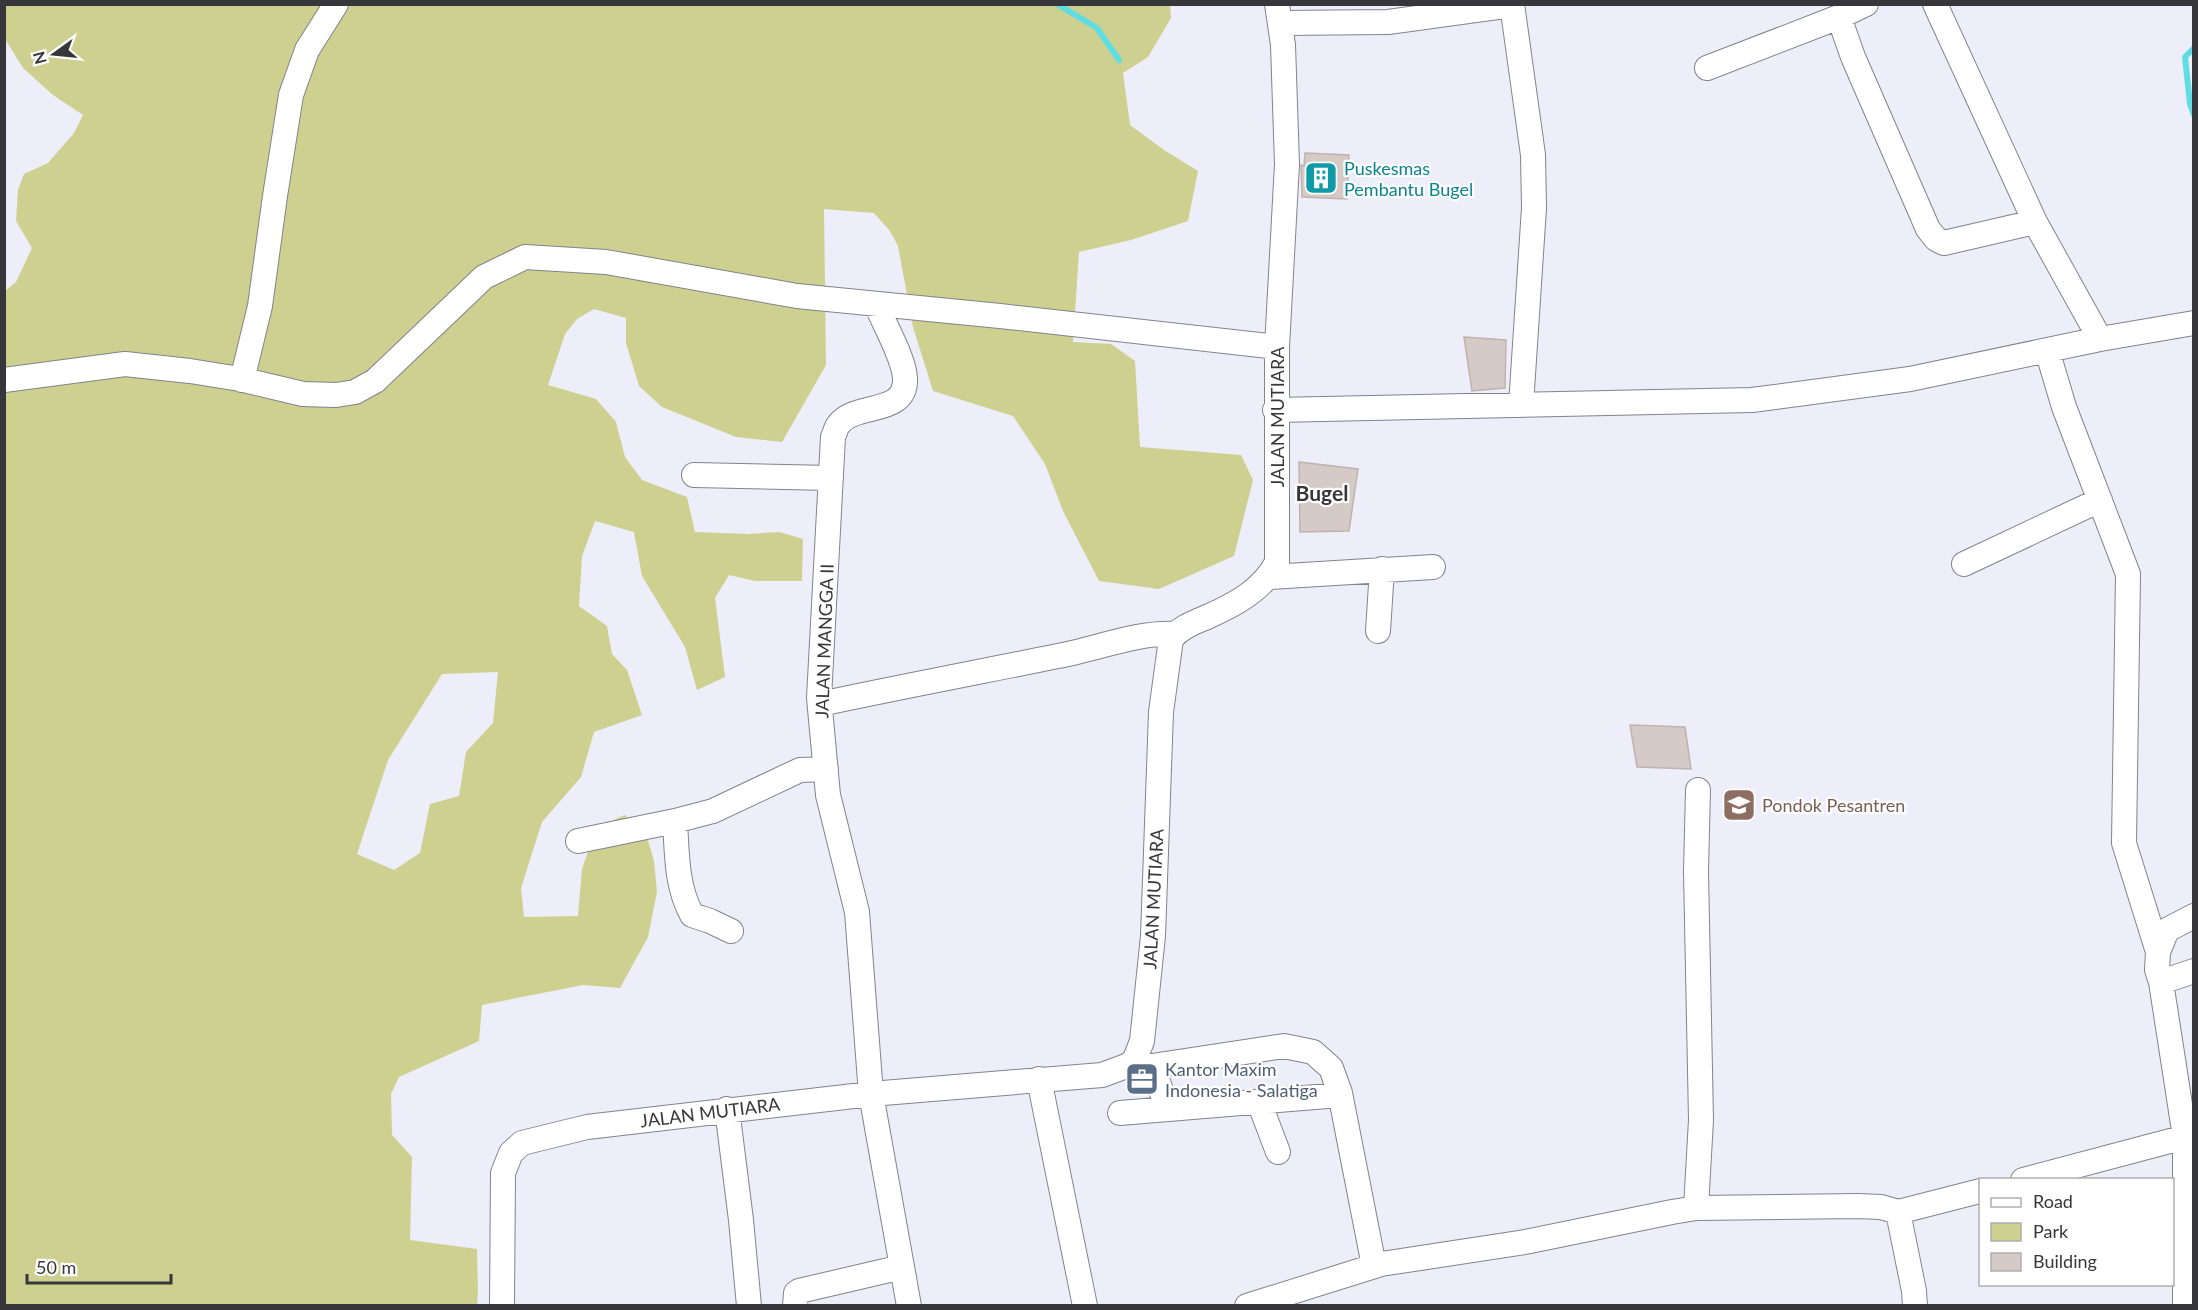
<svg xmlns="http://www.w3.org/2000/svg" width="2198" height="1310" font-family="Lato,sans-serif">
<rect width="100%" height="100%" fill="#edeef9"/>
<!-- green -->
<path fill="#cdd08f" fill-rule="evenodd" d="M 5,4 L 1170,5 L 1171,18 L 1148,57 L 1123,73 L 1130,125 L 1164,150 L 1198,171 L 1188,221 L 1131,240 L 1079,252 L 1073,342 L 1111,344 L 1135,361 L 1140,447 L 1241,455 L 1253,480 L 1234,556 L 1159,589 L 1099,581 L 1063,511 L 1045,464 L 1013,416 L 933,391 L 913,327 L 898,246 L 890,231 L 874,213 L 824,209 L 826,365 L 782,442 L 736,437 L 662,407 L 639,386 L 626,343 L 626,318 L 594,309 L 577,319 L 565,334 L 548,385 L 596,399 L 616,422 L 625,457 L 642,480 L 687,497 L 695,532 L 748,534 L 779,532 L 803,539 L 802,581 L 755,581 L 729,575 L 715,598 L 725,677 L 697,690 L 685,647 L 642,576 L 634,532 L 595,521 L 582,556 L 579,606 L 607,626 L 612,654 L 627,670 L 642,715 L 594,732 L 581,777 L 542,822 L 521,888 L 524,917 L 578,916 L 582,869 L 590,846 L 602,825 L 625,815 L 647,837 L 654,861 L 657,892 L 648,937 L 620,988 L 583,985 L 482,1005 L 479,1041 L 399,1077 L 391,1094 L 392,1135 L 412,1157 L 410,1240 L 477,1249 L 478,1293 L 477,1305 L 5,1305 L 5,291 L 16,282 L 32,248 L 16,221 L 18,190 L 24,174 L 48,163 L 74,133 L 83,115 L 53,95 L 23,68 L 5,39 ZM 498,672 L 493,723 L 466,752 L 459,796 L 430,804 L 420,853 L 394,870 L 357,854 L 388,760 L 442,674 Z"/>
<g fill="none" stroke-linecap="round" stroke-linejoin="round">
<!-- stream -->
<path stroke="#5fdde2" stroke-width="6" d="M 1057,4 L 1097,28 L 1119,60
M 2194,48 L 2185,57 L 2190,104 L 2194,115"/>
</g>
<!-- building -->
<path fill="#d6cac6" stroke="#bfb3af" stroke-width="1.5" d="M 1305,153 L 1349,155 L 1347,199 L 1302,197 L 1301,165 L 1304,166 Z
M 1464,337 L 1506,340 L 1505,388 L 1472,391 Z
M 1299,462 L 1358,469 L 1349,531 L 1300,532 Z
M 1630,725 L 1685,727 L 1691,769 L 1637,767 Z"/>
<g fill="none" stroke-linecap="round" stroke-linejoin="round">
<defs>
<path id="minor" d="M 1512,4 L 1533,155 L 1534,208 L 1521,405
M 1866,4 L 1839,17 L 1853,57 L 1928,229 L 1936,239 L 1944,243 L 2035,222
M 1935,4 L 2035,222 L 2100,339
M 1280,23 L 1388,22 L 1512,5
M 1707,68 L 1839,17
M 876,304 C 884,324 904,358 905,378 C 907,416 856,402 839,424 C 836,427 835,433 833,437 L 819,698 L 828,795 L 857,912 L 871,1094 L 909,1306
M 2047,350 L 2064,407 L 2128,574 L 2124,843 L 2158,952
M 4,380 L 125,364 L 190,371 L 240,379 L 303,394 L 336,395 L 355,392 L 375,381 L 484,277 L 525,257 L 606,262 L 797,296 L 1000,316 L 1277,347
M 242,380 L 260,306 L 275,196 L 291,95 L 307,50 L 336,4
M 1275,410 L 1752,400 L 1910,379 L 2100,339 L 2194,323
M 694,475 L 831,478
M 1964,564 L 2100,500
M 1270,577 L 1433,567
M 1378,631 L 1382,569
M 820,704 C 899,687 979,672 1058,656 C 1097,649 1136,632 1175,634
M 675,821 L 713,811 L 800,770 L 826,769
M 578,841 L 675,821 C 677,853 676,886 692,915 L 710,921 L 731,931
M 2161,982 L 2194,971
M 1129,1065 L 1152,1066 L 1284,1046 L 1313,1052 L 1331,1068 L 1340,1093 L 1374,1266
M 1152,1066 L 1168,1109
M 1039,1079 L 1085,1306
M 1259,1102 L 1278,1152
M 727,1109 L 741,1220 L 749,1306
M 1120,1113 L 1340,1095
M 2023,1180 L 2185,1137
M 1696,1208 L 1701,1120 L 1696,871 L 1698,790
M 1898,1212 L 1980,1191
M 502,1306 L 503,1173 L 511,1153 L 522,1143 L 587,1127 L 871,1094 L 1102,1075 L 1129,1065 L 1135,1059 L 1142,1041 L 1153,936 L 1161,712 L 1171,639 C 1181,627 1193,623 1207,617 C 1234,605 1263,590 1277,562 L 1277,347 L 1287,164 L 1283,45 L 1277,4
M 795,1306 L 796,1293 L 799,1291 L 902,1267
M 1247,1306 L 1381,1264 L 1525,1242 L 1672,1212 L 1696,1208 L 1857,1206 L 1881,1207 L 1898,1212 L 1914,1291 L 1915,1306
M 2185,1306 L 2185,1137 L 2161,982 L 2157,970 L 2158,952 L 2167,930 L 2194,916"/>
</defs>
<!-- minor casing -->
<use href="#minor" stroke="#82838c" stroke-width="26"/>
<!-- minor -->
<use href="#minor" stroke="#fff" stroke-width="24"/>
</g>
<!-- icons -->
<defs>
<symbol id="building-square" viewBox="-11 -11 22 22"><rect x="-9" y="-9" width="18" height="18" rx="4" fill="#0f9aa8" stroke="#fff"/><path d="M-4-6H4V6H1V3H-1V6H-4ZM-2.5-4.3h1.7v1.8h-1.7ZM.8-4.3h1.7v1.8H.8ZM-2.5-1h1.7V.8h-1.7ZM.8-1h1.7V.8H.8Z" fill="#fff"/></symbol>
<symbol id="school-square" viewBox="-11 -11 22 22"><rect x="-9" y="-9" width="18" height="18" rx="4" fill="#8d6e63" stroke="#fff"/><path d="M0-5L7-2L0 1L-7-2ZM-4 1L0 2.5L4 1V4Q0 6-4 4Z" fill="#fff"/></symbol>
<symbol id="office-square" viewBox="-11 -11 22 22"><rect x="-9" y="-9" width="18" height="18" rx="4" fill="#5c6f8a" stroke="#fff"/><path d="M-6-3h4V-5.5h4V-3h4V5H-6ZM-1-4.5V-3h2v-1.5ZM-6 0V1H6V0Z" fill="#fff"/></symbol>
</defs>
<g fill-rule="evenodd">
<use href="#building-square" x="1302" y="159" width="38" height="38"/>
<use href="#school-square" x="1720" y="786" width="38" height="38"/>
<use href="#office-square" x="1123" y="1060" width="38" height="38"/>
</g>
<g text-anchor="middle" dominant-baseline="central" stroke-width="4.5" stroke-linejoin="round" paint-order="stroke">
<!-- culture labels -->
<g font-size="18" fill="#0d838f" stroke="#fff" text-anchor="start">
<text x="1344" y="168">Puskesmas<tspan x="1344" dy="21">Pembantu Bugel</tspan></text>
</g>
<!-- street labels -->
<g font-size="18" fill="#37373b" stroke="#fff">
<text transform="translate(1277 417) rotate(-90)">JALAN MUTIARA</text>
<text transform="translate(824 641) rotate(-88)">JALAN MANGGA II</text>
<text transform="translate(1153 899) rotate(-87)">JALAN MUTIARA</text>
<text transform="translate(710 1112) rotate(-7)">JALAN MUTIARA</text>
</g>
<!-- education labels -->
<g font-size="18" fill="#785e54" stroke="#fff" text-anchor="start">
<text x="1762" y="805">Pondok Pesantren</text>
</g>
<!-- service labels -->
<g font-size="18" fill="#4e5e75" stroke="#fff" text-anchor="start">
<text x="1165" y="1069">Kantor Maxim<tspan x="1165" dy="21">Indonesia - Salatiga</tspan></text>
</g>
<!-- quarter labels -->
<g font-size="21" font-weight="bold" fill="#37373b" stroke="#fff">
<text x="1322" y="492">Bugel</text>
</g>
</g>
<!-- border -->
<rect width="2198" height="1310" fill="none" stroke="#37373b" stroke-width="12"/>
<!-- legend -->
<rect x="1979" y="1178" width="195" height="108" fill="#ffffff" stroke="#afafb1" stroke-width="1.5"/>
<rect x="1991" y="1198" width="30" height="9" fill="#ffffff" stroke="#afafb1" stroke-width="1.5"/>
<text x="2033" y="1208" font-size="18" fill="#37373b">Road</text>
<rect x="1991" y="1223" width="30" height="18" fill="#cdd08f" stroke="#afafb1" stroke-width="1.5"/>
<text x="2033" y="1238" font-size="18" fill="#37373b">Park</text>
<rect x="1991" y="1253" width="30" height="18" fill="#d6cac6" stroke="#afafb1" stroke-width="1.5"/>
<text x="2033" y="1268" font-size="18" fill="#37373b">Building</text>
<!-- north arrow -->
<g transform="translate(54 54) rotate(255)" stroke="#ffffff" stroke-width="4.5" paint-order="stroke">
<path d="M0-4.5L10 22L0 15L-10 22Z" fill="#37373b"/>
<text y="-9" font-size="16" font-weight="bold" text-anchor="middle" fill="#37373b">N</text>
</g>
<!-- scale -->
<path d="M27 1274v9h144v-9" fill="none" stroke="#37373b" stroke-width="3"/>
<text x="36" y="1274" font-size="18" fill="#37373b" stroke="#ffffff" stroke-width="4.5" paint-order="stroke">50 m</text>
</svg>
